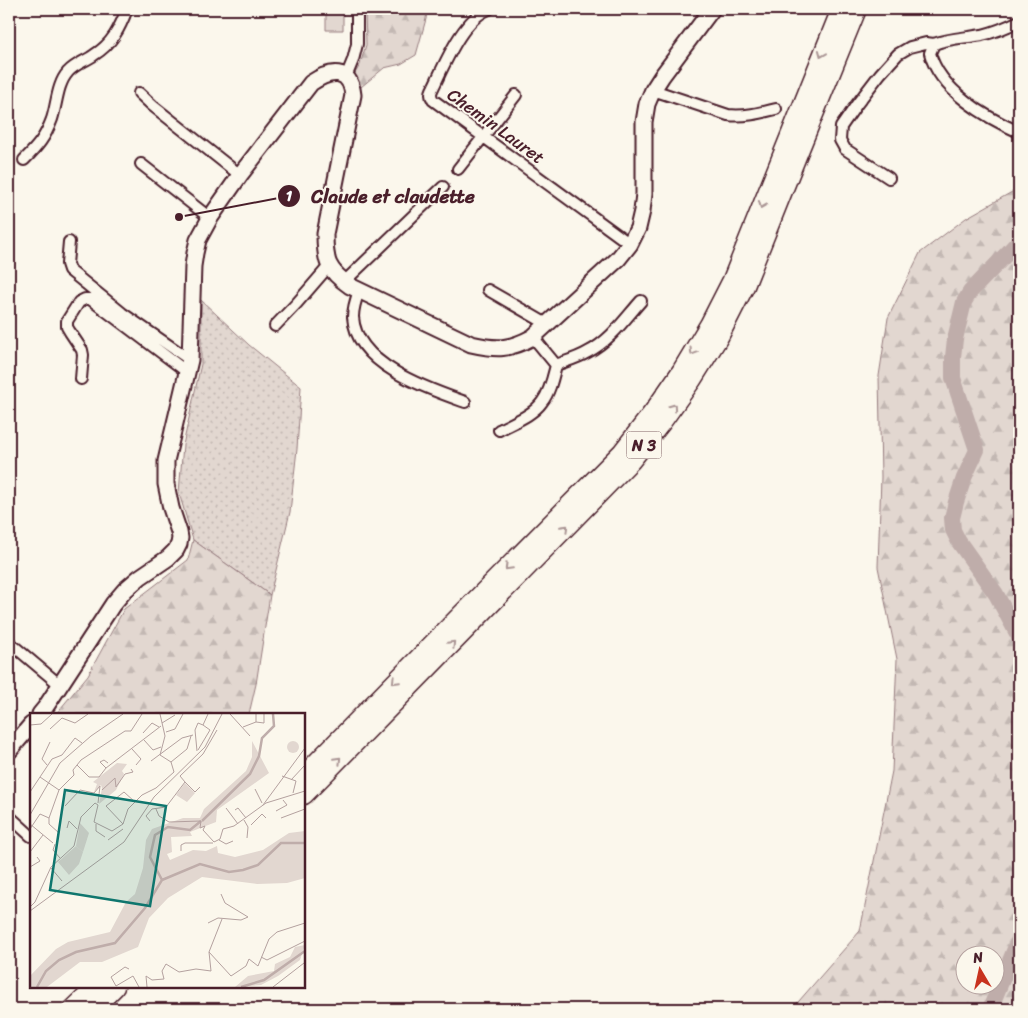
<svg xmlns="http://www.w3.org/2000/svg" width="1028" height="1018" font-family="Sriracha,sans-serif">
<defs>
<pattern id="grass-dots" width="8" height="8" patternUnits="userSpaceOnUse" patternTransform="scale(1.25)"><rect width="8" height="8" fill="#e2d7d0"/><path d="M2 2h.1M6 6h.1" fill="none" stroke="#c3b8b3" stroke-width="1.8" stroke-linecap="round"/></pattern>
<pattern id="forest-firs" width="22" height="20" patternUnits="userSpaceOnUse" patternTransform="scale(1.25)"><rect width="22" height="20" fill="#e2d7d0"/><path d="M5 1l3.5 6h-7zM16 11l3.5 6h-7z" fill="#c3b8b3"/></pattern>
</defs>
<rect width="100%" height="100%" fill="#fbf7ec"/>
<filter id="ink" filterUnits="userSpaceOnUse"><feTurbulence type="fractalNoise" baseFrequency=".02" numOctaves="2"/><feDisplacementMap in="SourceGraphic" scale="10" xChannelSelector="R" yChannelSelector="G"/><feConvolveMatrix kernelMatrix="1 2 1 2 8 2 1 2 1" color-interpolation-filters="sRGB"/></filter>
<g filter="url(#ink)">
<!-- grass -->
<path fill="url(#grass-dots)" stroke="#967b7e" d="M 201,300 L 249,345 L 301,387 L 297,449 L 290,512 L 270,595 L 193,540 L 179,493 L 183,445 L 201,364 Z"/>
<!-- forest -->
<path fill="url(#forest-firs)" stroke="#967b7e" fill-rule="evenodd" d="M 365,9 L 428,9 L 427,10 L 426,19 L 416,55 L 401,64 L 384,68 L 361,87 L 352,78 L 360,65 L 366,45 Z
M 1019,188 L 1019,1009 L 792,1009 L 860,931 L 892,771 L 897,659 L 878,567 L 881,477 L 879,376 L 888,318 L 920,253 L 966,218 ZM 966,956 L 996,956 L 996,986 L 966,986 Z
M 193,540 L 270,595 L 256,684 L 249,714 L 56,714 L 88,675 L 124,609 L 188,560 Z"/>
<!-- garden -->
<path fill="#e2d7d0" stroke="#967b7e" d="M 326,9 L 343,9 L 343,30 L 326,30 Z"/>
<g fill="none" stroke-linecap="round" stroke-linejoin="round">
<!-- river -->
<path stroke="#bfadaa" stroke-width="16" d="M 1019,241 L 970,292 L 964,302 L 955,339 L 953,357 L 953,378 L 977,450 L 964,478 L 956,502 L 952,518 L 953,530 L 959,542 L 996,594 L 1019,637
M 990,1009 L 1019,939"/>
<defs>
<path id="minor" d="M 489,9 C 462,19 444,66 432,90 C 430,94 431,97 433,100 L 630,244
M 1019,21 C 1007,27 995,32 982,35 C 966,38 949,38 934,44 L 930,53 C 939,90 987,118 1019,132
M 346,77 L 353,60 L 357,44 L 357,9
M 653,90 L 728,115 C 744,117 760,113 776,109
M 139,93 L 153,106 L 240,175
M 24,160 C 38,146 45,138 52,119 C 57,104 57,84 68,72 C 75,64 86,61 94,55 C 112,44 120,28 127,9
M 141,164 L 210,218
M 458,169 L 516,95
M 889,178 L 845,149 L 840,140 L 841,127 L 857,104 L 880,74 L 898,54 L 910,47 L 926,43 L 934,44
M 69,242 L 67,264 L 69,270 L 122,313 L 190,360
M 344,282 L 443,187
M 488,290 L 547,324
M 359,291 C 356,299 353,308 353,317 C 356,365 428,389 465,402
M 275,326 L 297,303 L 329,266
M 533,337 L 556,365
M 81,379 L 83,355 L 82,350 L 70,332 L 67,327 L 67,321 L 79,302 L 85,299 L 90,299 L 187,372
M 499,430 C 514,422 533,415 542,402 C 550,392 553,377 556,365 C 567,361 578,358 588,352 C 610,341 625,319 641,301
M 9,642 L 60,685
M 9,816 L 31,836"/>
<path id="secondary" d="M 40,714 L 45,708 L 113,604 L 125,590 L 140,577 L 168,558 L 176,550 L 179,544 L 180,538 L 179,532 L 171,508 L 166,484 L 166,461 L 190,360 L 193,266 L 195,253 L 198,240 L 210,218 L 240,175 L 311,83 C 330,70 350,67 353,95 L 325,234 C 325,261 327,270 350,286 L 471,344 C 497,350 509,350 533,337 L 618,259 L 630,244 L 638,228 L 642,211 L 644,194 L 644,122 L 647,104 L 653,90 L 662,76 L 712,9
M 9,751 L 31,725"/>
<path id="trunk" d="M 304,775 L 491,584 L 622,452 L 653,412 L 682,370 L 709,325 L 732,280 L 841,9
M 304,795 L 631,461 L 662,422 L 692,380 L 719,337 L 745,286 L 797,156 L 857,9
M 73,1009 L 96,987
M 93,1009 L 115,987"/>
</defs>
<!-- minor casing -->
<use href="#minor" stroke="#4a1f2b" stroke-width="14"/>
<!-- secondary casing -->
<use href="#secondary" stroke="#4a1f2b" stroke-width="19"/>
<!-- trunk casing -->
<use href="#trunk" stroke="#4a1f2b" stroke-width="21"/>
<!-- minor -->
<use href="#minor" stroke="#fbf7ec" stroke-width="10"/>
<!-- secondary -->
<use href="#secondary" stroke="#fbf7ec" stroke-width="15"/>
<!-- trunk -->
<use href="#trunk" stroke="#fbf7ec" stroke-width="18"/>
</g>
<!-- one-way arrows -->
<defs><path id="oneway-chevron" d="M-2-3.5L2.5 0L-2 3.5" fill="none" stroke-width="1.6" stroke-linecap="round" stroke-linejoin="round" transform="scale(1.25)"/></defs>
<g stroke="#ab9695">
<use href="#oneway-chevron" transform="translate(822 54) rotate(112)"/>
<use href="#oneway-chevron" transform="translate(762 205) rotate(112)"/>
<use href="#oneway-chevron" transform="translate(693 352) rotate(121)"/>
<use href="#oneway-chevron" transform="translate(673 407) rotate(-55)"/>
<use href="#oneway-chevron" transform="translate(565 528) rotate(-46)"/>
<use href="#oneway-chevron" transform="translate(508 567) rotate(135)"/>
<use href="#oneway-chevron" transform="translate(452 644) rotate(-46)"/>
<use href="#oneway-chevron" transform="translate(395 681) rotate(134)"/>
<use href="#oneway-chevron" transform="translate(338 760) rotate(-46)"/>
</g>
</g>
<g text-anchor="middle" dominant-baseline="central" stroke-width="4" stroke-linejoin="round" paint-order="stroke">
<!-- shield labels -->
<rect fill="#fbf7ec" stroke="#7f6065" stroke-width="1" x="626.5" y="431.5" width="35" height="27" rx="4"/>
<g font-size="16" font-weight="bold" fill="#4a1f2b">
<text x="644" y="445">N 3</text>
</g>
<!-- street labels -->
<g font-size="18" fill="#4a1f2b" stroke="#fbf7ec">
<text transform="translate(496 126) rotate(36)">Chemin Lauret</text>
</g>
</g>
<!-- overview -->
<g transform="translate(30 713)">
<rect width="275" height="275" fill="#fbf7ec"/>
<path d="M 155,70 L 165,80 L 157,89 L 146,82 ZM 50,110 L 59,120 L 53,139 L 46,133 Z" fill="#e2d7d0"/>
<path d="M 222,28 L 239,60 L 187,97 L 186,109 L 160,119 L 162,123 L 141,124 L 142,139 L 137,141 L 140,147 L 163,137 L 176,138 L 187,133 L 188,140 L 205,144 L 233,137 L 259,120 L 275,118 L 275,165 L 257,170 L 227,171 L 172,164 L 138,185 L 119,205 L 108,234 L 72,249 L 50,249 L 17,274 L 0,274 L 0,263 L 26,236 L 38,229 L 80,219 L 96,189 L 105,181 L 113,155 L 116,127 L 122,116 L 153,105 L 170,105 L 174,96 L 216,58 L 222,44 ZM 87,50 L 97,51 L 92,58 L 94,61 L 86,77 L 69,91 L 72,75 L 71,72 L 64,79 L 67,71 L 63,69 ZM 46,133 L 53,139 L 49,151 L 39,162 L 28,149 ZM 275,232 L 270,247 L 248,263 L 231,272 L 205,274 L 218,263 L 244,258 L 245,251 L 260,244 L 265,234 Z" fill="#e2d7d0"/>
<path d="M257 34a6 6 0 1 1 12 0a6 6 0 1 1-12 0Z" fill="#e2d7d0"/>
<path fill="none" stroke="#bfadaa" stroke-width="2.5" d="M 172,108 L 220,61 L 229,43 L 232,25 L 244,13 L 243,1M 132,167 L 170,151 L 199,159 L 213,157 L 228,152 L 251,130 L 275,130M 7,274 L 16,258 L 29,247 L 46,239 L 85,230 L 115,195 L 132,167 L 120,144 L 125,122 L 138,114 L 160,117 L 171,108M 211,274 L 234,267 L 275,238"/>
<path fill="none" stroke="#b4a19f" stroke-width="1" d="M 200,1 L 220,23M 226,9 L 234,10 L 234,1M 132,10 L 145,2M 0,12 L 11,11 L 22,1M 213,14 L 226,9 L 226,1M 20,16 L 32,5 L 45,10 L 58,1M 136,19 L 145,16 L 153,1M 113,20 L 122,10 L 129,14M 114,27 L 123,37 L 131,34M 102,36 L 111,46 L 106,52M 168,37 L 180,17 L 173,12M 167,38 L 165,17 L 168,10 L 173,12 L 178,1M 121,48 L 152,25 L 163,22M 141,49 L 157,36 L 161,23M 17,52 L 12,46 L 20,29M 47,52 L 59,64M 76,55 L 70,49 L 74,47 L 78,50M 252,63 L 266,68 L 263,80M 10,64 L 29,77M 59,64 L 69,64 L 76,55 L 131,13M 261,67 L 275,52M 155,69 L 165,79 L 170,74M 225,76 L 232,90M 29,77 L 44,62 L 43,57 L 51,47 L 95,18 L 101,18 L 112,1M 72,77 L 85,65 L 86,74 L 95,61 L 103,59 L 101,56M 0,79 L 22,46 L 32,42 L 45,25 L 52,30M 233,92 L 275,35M 35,93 L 50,77 L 64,80 L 70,73 L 68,90M 196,95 L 208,111M 126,96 L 129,103 L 139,109 L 171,108 L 170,115 L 175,113 L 173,117 L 184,129 L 190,126 L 193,116 L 204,113 L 236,90 L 275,78M 205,97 L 208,95 L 216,105M 246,98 L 257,92 L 253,87M 0,102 L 30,50 L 61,23 L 93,1M 251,105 L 275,96M 214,107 L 218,114 L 217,125M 120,108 L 116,103 L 122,96 L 136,94 L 155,69 L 150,63 L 173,41 L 187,17M 0,111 L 23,130M 66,111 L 66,118 L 75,124M 93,111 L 76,93 L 94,79 L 105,89M 221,112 L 232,101 L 236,105M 37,115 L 39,108 L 47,116M 0,116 L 10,101 L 19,105M 29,120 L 19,111 L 19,105 L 29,77M 78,127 L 93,116M 189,127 L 196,131 L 203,128M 25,131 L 23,137 L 30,145M 151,138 L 151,132 L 155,130 L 183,130M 0,139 L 13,122M 0,154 L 10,148 L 7,144M 21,155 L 32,168M 0,194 L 5,189 L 21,154 L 44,133 L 51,104 L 65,90 L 68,92 L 64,109 L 82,118 L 93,111 L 98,96 L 112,82 L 126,75 L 144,59 L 141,49 L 130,42 L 135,23 L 130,1M 0,198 L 94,129 L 124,84 L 175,34 L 192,1M 178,210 L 188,205 L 211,207 L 218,204 L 195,190 L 191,181M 179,239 L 192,206M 231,244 L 237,247 L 275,228M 99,256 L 95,254 L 81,264 L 86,273 L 103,263 L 109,274M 117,274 L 116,263 L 122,267 L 134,266 L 132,258 L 136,251 L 149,259 L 166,256 L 181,258 L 179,239 L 201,263 L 216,253 L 219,246 L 228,253 L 239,226 L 247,219 L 275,210M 243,274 L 274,250"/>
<path fill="#0f766e" fill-opacity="0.15" stroke="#0f766e" stroke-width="2.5" d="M 35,77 L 136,93 L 120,193 L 20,177 Z"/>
<rect width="275" height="275" fill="none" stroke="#4a1f2b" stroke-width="2.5"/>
</g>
<!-- callouts -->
<path fill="none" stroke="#4a1f2b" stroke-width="2" d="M179 217L289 196"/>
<g fill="#4a1f2b" stroke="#fbf7ec" stroke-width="2">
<circle cx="179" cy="217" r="5"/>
<circle cx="289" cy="196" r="12"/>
</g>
<g font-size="15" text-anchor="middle" font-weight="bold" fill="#fff">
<text x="289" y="201">1</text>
</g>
<g font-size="19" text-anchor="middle" font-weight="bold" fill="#4a1f2b" stroke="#fbf7ec" stroke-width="4" stroke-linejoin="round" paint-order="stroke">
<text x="393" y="203">Claude et claudette</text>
</g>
<!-- margin -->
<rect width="1028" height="1018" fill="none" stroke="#fbf7ec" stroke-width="30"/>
<rect x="15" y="15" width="998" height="988" fill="none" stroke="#4a1f2b" stroke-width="2" filter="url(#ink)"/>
<!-- north arrow -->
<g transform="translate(980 970) rotate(351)"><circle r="24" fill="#fbf7ec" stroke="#b4a19f"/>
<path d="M0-4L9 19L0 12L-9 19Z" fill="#c8321e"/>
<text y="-8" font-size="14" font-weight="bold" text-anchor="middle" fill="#4a1f2b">N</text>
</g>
</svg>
